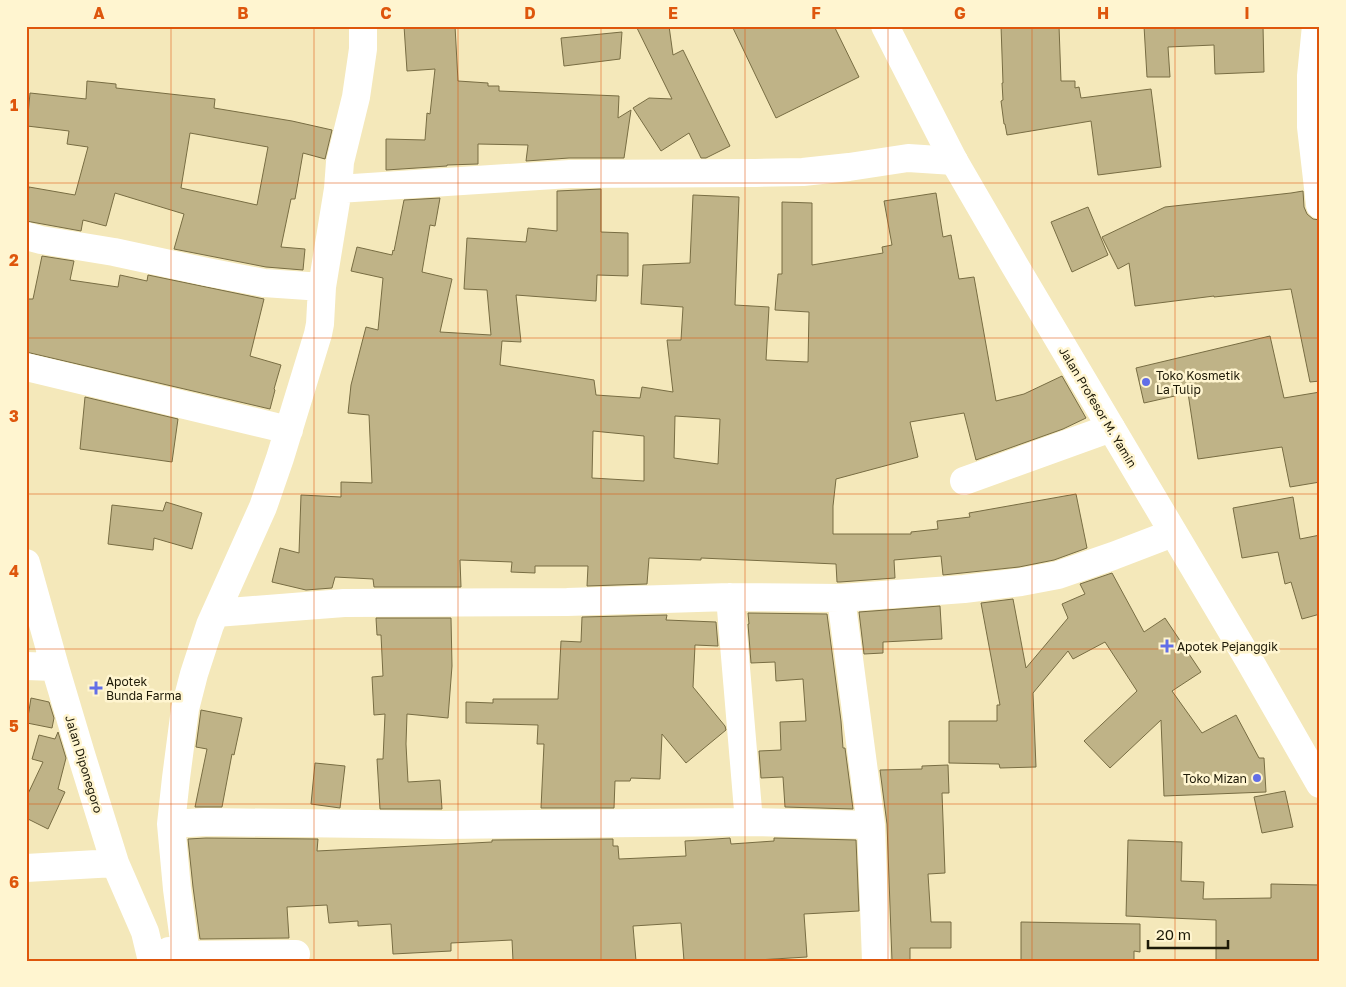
<svg xmlns="http://www.w3.org/2000/svg" width="1346" height="987" font-family="'Golos Text',sans-serif">
<rect width="100%" height="100%" fill="#f4e8ba"/>
<!-- building -->
<path fill="#bfb387" stroke="#786d43" fill-rule="evenodd" d="M 404,26 L 455,26 L 458,81 L 488,83 L 488,86 L 499,86 L 499,91 L 619,96 L 618,118 L 631,110 L 624,158 L 569,158 L 526,161 L 528,145 L 478,144 L 478,164 L 447,165 L 447,166 L 386,170 L 386,139 L 425,140 L 427,113 L 430,114 L 435,69 L 407,71 Z
M 636,26 L 669,26 L 673,55 L 683,50 L 730,146 L 706,158 L 701,158 L 689,133 L 661,151 L 633,108 L 649,98 L 672,99 Z
M 732,26 L 834,26 L 859,77 L 776,118 Z
M 1001,26 L 1059,26 L 1061,81 L 1075,81 L 1075,88 L 1079,87 L 1081,98 L 1151,89 L 1161,167 L 1098,175 L 1091,121 L 1007,135 L 1005,124 L 1004,124 L 1001,101 L 1003,100 L 1002,83 L 1003,83 Z
M 1144,26 L 1263,26 L 1264,72 L 1215,74 L 1214,45 L 1168,47 L 1170,77 L 1147,77 Z
M 622,32 L 620,59 L 564,66 L 561,38 Z
M 87,81 L 116,84 L 116,88 L 215,99 L 214,108 L 292,121 L 332,130 L 325,159 L 303,153 L 295,199 L 291,199 L 281,247 L 305,249 L 303,270 L 266,267 L 174,249 L 184,214 L 115,193 L 106,226 L 83,220 L 81,231 L 26,221 L 26,204 L 29,187 L 75,195 L 88,147 L 67,144 L 69,131 L 27,126 L 30,93 L 86,99 ZM 190,133 L 268,147 L 257,205 L 181,188 Z
M 601,189 L 601,232 L 628,233 L 628,276 L 597,275 L 596,301 L 516,295 L 521,342 L 502,341 L 500,365 L 594,380 L 596,395 L 640,398 L 642,387 L 673,392 L 667,340 L 681,340 L 683,307 L 641,304 L 643,265 L 690,263 L 693,195 L 739,197 L 735,305 L 769,307 L 766,360 L 808,362 L 809,312 L 775,310 L 778,274 L 782,274 L 782,202 L 812,203 L 812,265 L 883,253 L 882,247 L 892,245 L 884,201 L 936,193 L 943,237 L 951,235 L 959,279 L 974,277 L 996,401 L 1024,394 L 1062,376 L 1086,418 L 1063,429 L 976,460 L 964,413 L 910,422 L 918,457 L 836,479 L 833,506 L 833,534 L 911,534 L 911,532 L 938,529 L 937,521 L 970,517 L 969,513 L 1076,494 L 1087,548 L 1054,560 L 1019,567 L 943,575 L 941,556 L 894,560 L 895,578 L 840,582 L 837,582 L 836,564 L 701,558 L 701,560 L 649,558 L 647,584 L 587,586 L 588,566 L 535,566 L 535,573 L 511,572 L 512,562 L 460,560 L 461,587 L 374,587 L 373,579 L 335,577 L 332,588 L 306,590 L 272,582 L 280,548 L 299,553 L 301,495 L 341,497 L 341,482 L 372,483 L 369,415 L 348,413 L 351,385 L 366,327 L 378,330 L 383,278 L 351,271 L 357,247 L 392,255 L 393,250 L 394,251 L 404,200 L 440,198 L 435,226 L 430,225 L 422,272 L 452,279 L 440,332 L 491,335 L 487,290 L 464,289 L 467,238 L 526,242 L 528,228 L 557,231 L 557,191 ZM 675,416 L 720,419 L 718,464 L 674,458 ZM 593,431 L 644,436 L 644,481 L 592,478 Z
M 1303,191 L 1304,207 L 1307,214 L 1313,219 L 1320,220 L 1320,381 L 1310,382 L 1291,289 L 1214,297 L 1214,296 L 1135,306 L 1129,263 L 1118,269 L 1102,237 L 1165,207 L 1291,193 Z
M 1088,207 L 1108,255 L 1072,272 L 1051,222 Z
M 42,256 L 74,261 L 70,280 L 118,287 L 120,275 L 147,281 L 148,275 L 264,299 L 250,356 L 281,365 L 274,389 L 275,390 L 270,409 L 26,352 L 26,299 L 33,299 Z
M 1270,336 L 1284,398 L 1320,392 L 1320,482 L 1290,487 L 1282,447 L 1198,459 L 1188,393 L 1144,403 L 1136,368 Z
M 85,397 L 178,419 L 172,462 L 80,449 Z
M 1293,497 L 1300,539 L 1320,535 L 1320,614 L 1302,619 L 1291,582 L 1285,584 L 1278,552 L 1242,558 L 1233,508 Z
M 166,502 L 202,513 L 192,549 L 154,538 L 153,550 L 108,544 L 112,505 L 163,511 Z
M 1112,573 L 1144,632 L 1165,618 L 1201,672 L 1172,691 L 1202,733 L 1236,715 L 1259,758 L 1264,758 L 1266,792 L 1164,796 L 1161,720 L 1110,768 L 1084,741 L 1137,691 L 1105,642 L 1073,659 L 1068,651 L 1033,693 L 1036,767 L 1000,768 L 999,764 L 949,763 L 949,721 L 997,721 L 997,705 L 1000,705 L 981,603 L 1013,599 L 1026,668 L 1068,618 L 1062,604 L 1085,594 L 1080,584 Z
M 940,606 L 942,639 L 883,642 L 883,653 L 864,654 L 859,612 Z
M 748,613 L 827,614 L 841,721 L 843,748 L 845,748 L 853,809 L 785,807 L 783,777 L 761,778 L 759,751 L 781,750 L 780,722 L 806,721 L 803,679 L 776,681 L 775,662 L 751,663 L 748,624 L 749,624 Z
M 667,615 L 666,620 L 716,622 L 718,646 L 695,645 L 693,687 L 725,726 L 726,730 L 686,763 L 662,734 L 660,779 L 631,778 L 630,781 L 615,781 L 614,808 L 541,808 L 544,744 L 537,744 L 538,725 L 466,723 L 466,702 L 493,703 L 493,699 L 558,699 L 561,641 L 581,642 L 582,617 Z
M 376,618 L 451,618 L 452,666 L 448,718 L 407,714 L 406,744 L 408,782 L 440,780 L 442,809 L 380,809 L 377,759 L 383,759 L 385,714 L 374,715 L 372,677 L 383,676 L 381,635 L 377,635 Z
M 31,698 L 49,702 L 54,718 L 52,728 L 27,723 Z
M 201,710 L 242,718 L 234,755 L 232,754 L 222,807 L 195,807 L 207,749 L 196,747 Z
M 58,732 L 66,758 L 58,789 L 65,792 L 48,829 L 26,818 L 26,798 L 43,762 L 32,759 L 39,735 L 55,739 Z
M 315,763 L 345,766 L 340,808 L 311,804 Z
M 948,765 L 949,793 L 942,793 L 945,873 L 928,874 L 931,922 L 951,922 L 951,948 L 910,948 L 910,961 L 892,961 L 887,824 L 880,770 L 922,769 L 922,766 Z
M 1285,791 L 1293,827 L 1262,833 L 1254,797 Z
M 206,838 L 318,839 L 317,851 L 492,842 L 492,840 L 613,839 L 613,846 L 618,846 L 619,859 L 686,856 L 685,841 L 730,838 L 731,844 L 774,841 L 774,838 L 856,840 L 859,911 L 804,914 L 807,957 L 741,961 L 684,961 L 681,923 L 633,926 L 636,961 L 513,961 L 512,940 L 451,943 L 451,951 L 393,954 L 391,924 L 358,926 L 358,921 L 329,923 L 327,905 L 287,907 L 289,938 L 200,939 L 193,887 L 188,839 Z
M 1128,840 L 1182,842 L 1181,881 L 1204,882 L 1203,899 L 1271,898 L 1271,884 L 1320,885 L 1320,961 L 1216,961 L 1216,920 L 1126,916 Z
M 1021,922 L 1140,924 L 1140,952 L 1134,951 L 1134,961 L 1021,961 Z"/>
<g fill="none" stroke-linecap="round" stroke-linejoin="round">
<!-- minor -->
<path stroke="#fff" stroke-width="28" d="M 1316,26 L 1311,76 L 1311,127 L 1320,205
M 338,189 L 570,174 L 755,173 L 803,172 L 849,167 L 908,158 L 954,161
M 26,236 L 41,240 L 114,252 L 207,272 L 264,283 L 322,287
M 26,367 L 289,430
M 964,481 L 1111,428
M 26,563 L 55,667 L 81,754 L 115,863 L 145,932 L 152,961
M 730,597 L 749,822
M 841,598 L 871,825 L 876,961
M 216,613 L 344,603 L 567,602 L 730,597 L 841,598 L 964,589 L 1021,582 L 1058,575 L 1113,556 L 1173,533
M 26,666 L 55,667
M 171,824 L 206,822 L 443,825 L 749,822 L 871,825
M 26,868 L 115,863
M 169,951 L 173,955 L 296,954
M 186,955 L 177,889 L 171,824 L 176,778 L 185,709 L 194,674 L 210,625 L 263,507 L 280,458 L 318,334 L 320,324 L 322,287 L 338,189 L 340,162 L 356,97 L 363,49 L 363,26"/>
<!-- major -->
<path stroke="#fff" stroke-width="28" d="M 885,26 L 954,161 L 1015,266 L 1249,660 L 1320,784"/>
</g>
<!-- grid -->
<path fill="none" stroke="#de560c" stroke-width="1" stroke-opacity="0.55" d="M 171,26 L 171,961M 314,26 L 314,961M 458,26 L 458,961M 601,26 L 601,961M 745,26 L 745,961M 888,26 L 888,961M 1032,26 L 1032,961M 1175,26 L 1175,961M 26,183 L 1320,183M 26,338 L 1320,338M 26,494 L 1320,494M 26,649 L 1320,649M 26,804 L 1320,804"/>
<!-- markers -->
<g fill="#626ee7" stroke="#fff5d0" stroke-width="2">
<circle cx="1146" cy="382" r="5"/>
<path d="M1164.5 638.5h5v5h5v5h-5v5h-5v-5h-5v-5h5z"/>
<path d="M93.5 680.5h5v5h5v5h-5v5h-5v-5h-5v-5h5z"/>
<circle cx="1257" cy="778" r="5"/>
</g>
<g text-anchor="middle" dominant-baseline="central" stroke-width="5" stroke-linejoin="round" paint-order="stroke">
<!-- poi labels -->
<g font-size="12" fill="#1d1907" stroke="#fff5d0" text-anchor="start">
<text x="1156" y="375">Toko Kosmetik<tspan x="1156" dy="14">La Tulip</tspan></text>
<text x="1177" y="646">Apotek Pejanggik</text>
<text x="106" y="681">Apotek<tspan x="106" dy="14">Bunda Farma</tspan></text>
<text x="1247" y="778" text-anchor="end">Toko Mizan</text>
</g>
<!-- street labels -->
<g font-size="12" fill="#1d1907" stroke="#fff5d0">
<text transform="translate(1098 407) rotate(59)">Jalan Profesor M. Yamin</text>
<text transform="translate(84 764) rotate(73)">Jalan Diponegoro</text>
</g>
</g>
<!-- border -->
<rect width="1346" height="987" fill="none" stroke="#fff5d0" stroke-width="55"/>
<!-- scale -->
<path d="M1148 940v8h80v-8" fill="none" stroke="#1d1907" stroke-width="2.5"/>
<text x="1156" y="940" font-size="15" fill="#1d1907" stroke="#fff5d0" stroke-width="4" paint-order="stroke">20 m</text>
<rect x="28" y="28" width="1290" height="932" fill="none" stroke="#de560c" stroke-width="2"/>
<g font-size="16" text-anchor="middle" font-weight="bold" fill="#de560c">
<text x="99" y="19">A</text>
<text x="243" y="19">B</text>
<text x="386" y="19">C</text>
<text x="530" y="19">D</text>
<text x="673" y="19">E</text>
<text x="816" y="19">F</text>
<text x="960" y="19">G</text>
<text x="1103" y="19">H</text>
<text x="1247" y="19">I</text>
<text x="14" y="111">1</text>
<text x="14" y="266">2</text>
<text x="14" y="422">3</text>
<text x="14" y="577">4</text>
<text x="14" y="732">5</text>
<text x="14" y="888">6</text>
</g>
</svg>
